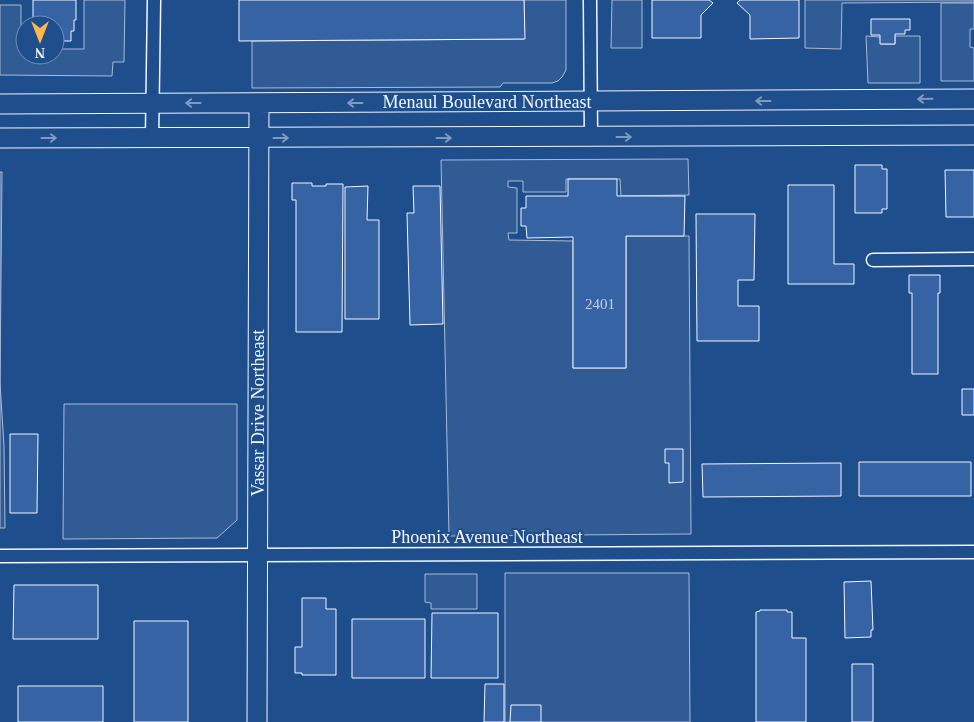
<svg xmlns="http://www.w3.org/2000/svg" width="974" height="722" font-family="'Times New Roman',serif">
<rect width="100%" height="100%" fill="#1f4e8c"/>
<!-- parking -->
<path fill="#305b95" stroke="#a8bbd7" d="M 84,0 L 125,0 L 124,62 L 113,62 L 112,76 L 0,75 L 0,5 L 21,5 L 21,48 L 25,49 L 25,55 L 55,55 L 55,49 L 84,49 Z
M 524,0 L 566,0 L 566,70 L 562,77 L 558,81 L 552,83 L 503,83 L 500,87 L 252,88 L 252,41 L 524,39 Z
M 612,0 L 642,0 L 642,48 L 611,48 Z
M 805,0 L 974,0 L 974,2 L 842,3 L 841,49 L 805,48 Z
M 941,3 L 974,3 L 974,29 L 970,29 L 970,47 L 974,48 L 974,81 L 941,81 Z
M 866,36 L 880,37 L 881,44 L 895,44 L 895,36 L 920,36 L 920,83 L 868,83 Z
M 688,159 L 689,195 L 621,196 L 620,179 L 566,179 L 566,192 L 523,192 L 523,181 L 508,181 L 508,187 L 517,188 L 517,233 L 508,233 L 509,240 L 573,241 L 573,368 L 626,368 L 626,236 L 689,236 L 691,534 L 449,536 L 441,160 Z
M 0,172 L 2,172 L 0,383 L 4,446 L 5,528 L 0,528 Z
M 64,404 L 237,404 L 237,520 L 217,538 L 63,539 Z
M 505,573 L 689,573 L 690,722 L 505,722 Z
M 425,574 L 477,574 L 477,609 L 431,609 L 431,603 L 425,602 Z"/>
<!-- building -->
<path fill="#3563a3" stroke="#f2f6ff" d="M 33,0 L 76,0 L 76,20 L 74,20 L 74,31 L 71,31 L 71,41 L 55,41 L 55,25 L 36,25 L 36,21 L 33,21 Z
M 239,0 L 524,0 L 525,39 L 239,41 Z
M 652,0 L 709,0 L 713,3 L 701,15 L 701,38 L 652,38 Z
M 740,0 L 799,0 L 799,38 L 750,39 L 750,15 L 737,3 Z
M 871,19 L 910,19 L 910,30 L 905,30 L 905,34 L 895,34 L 895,44 L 880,44 L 880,35 L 871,35 Z
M 855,165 L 882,165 L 882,169 L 887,169 L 887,209 L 882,209 L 882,213 L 855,213 Z
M 945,170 L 974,170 L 974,217 L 946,217 Z
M 568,179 L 617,179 L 617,196 L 685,196 L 684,236 L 626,236 L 626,368 L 573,368 L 573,237 L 527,238 L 526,226 L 521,226 L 521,208 L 526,208 L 526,196 L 568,196 Z
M 292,183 L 312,183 L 312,186 L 326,186 L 326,184 L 343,184 L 342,332 L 296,332 L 296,200 L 292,200 Z
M 788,185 L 834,185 L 834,264 L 854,264 L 854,284 L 788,284 Z
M 368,186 L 367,220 L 379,220 L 379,319 L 345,319 L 345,187 Z
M 413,186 L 440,186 L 443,324 L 410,325 L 407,213 L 414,213 Z
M 696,214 L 755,214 L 754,280 L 738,280 L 738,306 L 759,306 L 759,341 L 697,341 Z
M 909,275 L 940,275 L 940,293 L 938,293 L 938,374 L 912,374 L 912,293 L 909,293 Z
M 962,389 L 974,389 L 974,415 L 962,415 Z
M 10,434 L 38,434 L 37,513 L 10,513 Z
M 665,449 L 683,449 L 683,482 L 669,483 L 669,463 L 665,463 Z
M 859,462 L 971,462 L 971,496 L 859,496 Z
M 841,463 L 841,496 L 703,497 L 702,464 Z
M 871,581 L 873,630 L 871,630 L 871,637 L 845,638 L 844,582 Z
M 14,585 L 98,585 L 98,639 L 13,639 Z
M 302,598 L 326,598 L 326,609 L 336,609 L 336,675 L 302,675 L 302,673 L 295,673 L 295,647 L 302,647 Z
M 760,610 L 787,610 L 787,612 L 792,612 L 792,638 L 806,638 L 806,722 L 756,722 L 756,612 L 760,611 Z
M 432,613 L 498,613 L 498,678 L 431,678 Z
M 352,619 L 425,619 L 425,678 L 352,678 Z
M 134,621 L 188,621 L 188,722 L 134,722 Z
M 852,664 L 873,664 L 873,722 L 852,722 Z
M 485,684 L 504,684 L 504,722 L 484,722 Z
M 18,686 L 103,686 L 103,722 L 18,722 Z
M 511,705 L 541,705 L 541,722 L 510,722 Z"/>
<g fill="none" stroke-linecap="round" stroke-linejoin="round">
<defs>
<path id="street" d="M 590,0 L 591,137
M 152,139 L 154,0
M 873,260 L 974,259
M 0,556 L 974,552"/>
<path id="secondary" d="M 0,104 L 974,99
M 0,138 L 974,135
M 257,722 L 259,103"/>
</defs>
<!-- street casing -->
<use href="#street" stroke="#f2f6ff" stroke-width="15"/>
<!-- secondary casing -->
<use href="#secondary" stroke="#f2f6ff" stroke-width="21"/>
<!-- street -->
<use href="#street" stroke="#1f4e8c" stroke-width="12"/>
<!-- secondary -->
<use href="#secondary" stroke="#1f4e8c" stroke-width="19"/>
</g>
<!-- one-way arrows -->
<defs><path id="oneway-shaft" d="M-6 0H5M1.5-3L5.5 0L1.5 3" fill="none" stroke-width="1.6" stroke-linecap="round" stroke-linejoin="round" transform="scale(1.25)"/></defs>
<g stroke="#7e9ac0">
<use href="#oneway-shaft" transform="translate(925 99) rotate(179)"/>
<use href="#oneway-shaft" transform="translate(763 101) rotate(180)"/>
<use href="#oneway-shaft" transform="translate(193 103) rotate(180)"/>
<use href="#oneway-shaft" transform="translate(355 103) rotate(180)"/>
<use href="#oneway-shaft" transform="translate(624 137)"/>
<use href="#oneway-shaft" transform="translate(49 138)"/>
<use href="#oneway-shaft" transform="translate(281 138)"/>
<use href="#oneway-shaft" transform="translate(444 138)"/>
</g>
<g text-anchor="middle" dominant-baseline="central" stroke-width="4" stroke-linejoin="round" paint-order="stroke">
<!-- number labels -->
<g font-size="15" fill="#c3d1e8">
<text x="600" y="304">2401</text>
</g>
<!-- street labels -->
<g font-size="18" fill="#f2f6ff" stroke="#1f4e8c">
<text x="487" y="102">Menaul Boulevard Northeast</text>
<text transform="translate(258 413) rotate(-90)">Vassar Drive Northeast</text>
<text x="487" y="537">Phoenix Avenue Northeast</text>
</g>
</g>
<!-- north arrow -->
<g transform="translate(40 40) rotate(180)"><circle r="24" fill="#1f4e8c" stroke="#7391ba"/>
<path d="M0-4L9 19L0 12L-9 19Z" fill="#ffb74d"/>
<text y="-8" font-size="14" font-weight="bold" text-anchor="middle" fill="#f2f6ff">N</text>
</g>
</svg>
